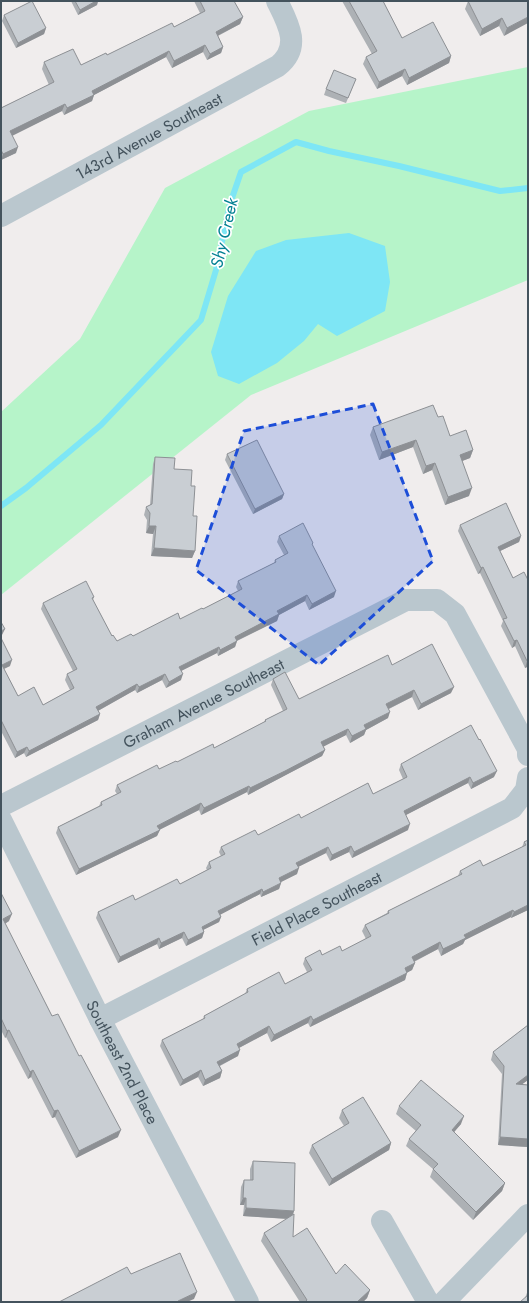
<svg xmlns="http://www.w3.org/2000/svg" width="529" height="1303" font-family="Jost,sans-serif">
<rect width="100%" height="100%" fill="#f0eded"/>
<!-- green -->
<path fill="#b6f4c9" d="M 528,67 L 528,280 L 251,395 L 1,595 L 1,412 L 80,339 L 165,188 L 309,111 Z"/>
<!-- water -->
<path fill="#7ee6f5" d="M 349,233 L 385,246 L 390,282 L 385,311 L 337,336 L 318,324 L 304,341 L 277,363 L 239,384 L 218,376 L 211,352 L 228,296 L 256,251 L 286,240 Z"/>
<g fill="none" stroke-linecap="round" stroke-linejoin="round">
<!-- stream -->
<path stroke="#7ee6f5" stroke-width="6" d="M 1,506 L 26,488 L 101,425 L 201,320 L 216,270 L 230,204 L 241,172 L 296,142 L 329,151 L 399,166 L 500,191 L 528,188"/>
<!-- minor -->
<g stroke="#bac7ce" stroke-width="22">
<path id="s1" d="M 1,216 L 278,66 C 302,47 288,23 277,1"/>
<path id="s2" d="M 1,806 L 406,600 L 437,600 L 455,614 L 528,749 L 528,755"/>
<path id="s3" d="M 1,820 L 100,1019 L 248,1302"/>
<path id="s4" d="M 100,1019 L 512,808 L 526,790 L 528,778"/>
<path d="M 382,1221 L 428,1302"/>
<path d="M 444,1302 L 528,1215"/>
</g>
</g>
<!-- wall -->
<path fill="#adb1b5" d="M 71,1 L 98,1 L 97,5 L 78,15 Z
M 194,1 L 234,1 L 243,17 L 240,24 L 218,36 L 223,47 L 221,53 L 207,60 L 203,52 L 172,68 L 166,57 L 94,95 L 92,101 L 64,115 L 62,111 L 12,135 L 16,153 L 1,160 L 1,108 L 49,85 L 42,69 L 44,62 L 81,65 L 107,55 L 174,27 L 200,13 Z
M 342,1 L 383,1 L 402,38 L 451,56 L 449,63 L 407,85 L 402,76 L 377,89 L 363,64 L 366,57 L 372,54 Z
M 468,1 L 528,1 L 504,36 L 499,26 L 480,36 L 465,9 Z
M 4,15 L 46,28 L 44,34 L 16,48 L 2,21 Z
M 356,79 L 346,103 L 324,95 L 326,89 Z
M 438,417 L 450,436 L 473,450 L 470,458 L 462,461 L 469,496 L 445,505 L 432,470 L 423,474 L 413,447 L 379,460 L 370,435 L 373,427 Z
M 227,454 L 284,494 L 282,499 L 253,514 L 225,460 Z
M 155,457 L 174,469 L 191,486 L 195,551 L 192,558 L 151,556 L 153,534 L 146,533 L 147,520 L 144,515 L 146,507 L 150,505 L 153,464 Z
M 460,525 L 521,536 L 519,542 L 500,551 L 513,578 L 528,580 L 528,669 L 527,667 L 525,668 L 515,646 L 512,648 L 501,626 L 503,621 L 480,573 L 478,574 L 458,531 Z
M 279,536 L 312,545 L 334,597 L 309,610 L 305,601 L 279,615 L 277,621 L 237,641 L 235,647 L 218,656 L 217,653 L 181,671 L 181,680 L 166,688 L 162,680 L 137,693 L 135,690 L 98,711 L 100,714 L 98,720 L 26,757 L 24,753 L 15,758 L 1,731 L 1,638 L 10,666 L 4,669 L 18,696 L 43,705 L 70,690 L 65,680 L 67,674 L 73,671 L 41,609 L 43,603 L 94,597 L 93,600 L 112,636 L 117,641 L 133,636 L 180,619 L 203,609 L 238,591 L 236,587 L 238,581 L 274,563 L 275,560 L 284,555 L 277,542 Z
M 392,665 L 451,693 L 418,710 L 412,697 L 389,709 L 388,718 L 366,730 L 364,735 L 350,743 L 346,735 L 323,746 L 325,750 L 322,756 L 282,777 L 248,795 L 247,792 L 201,815 L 199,810 L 159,830 L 157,836 L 76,875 L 56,833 L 58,827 L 99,806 L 101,802 L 117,794 L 115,791 L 117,785 L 214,748 L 264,722 L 265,720 L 283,711 L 271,685 L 273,679 L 299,699 Z
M 401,764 L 494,777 L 471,789 L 468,783 L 406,815 L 408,830 L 352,858 L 349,852 L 330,861 L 326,853 L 298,867 L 297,874 L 281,882 L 281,883 L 279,889 L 261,897 L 260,894 L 220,914 L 221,917 L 219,922 L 203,930 L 204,932 L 202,938 L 186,946 L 182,938 L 159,949 L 157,944 L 118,963 L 96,918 L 98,912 L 135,900 L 180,884 L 207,870 L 206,868 L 209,862 L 221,856 L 219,852 L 221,847 L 258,835 L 301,818 L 373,794 L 403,779 L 399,770 Z
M 528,840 L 528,910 L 511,918 L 511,917 L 465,940 L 463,944 L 441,956 L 438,949 L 414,962 L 415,963 L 412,970 L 407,972 L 405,980 L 310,1027 L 308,1023 L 271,1042 L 267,1033 L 239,1048 L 238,1056 L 220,1066 L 222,1071 L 220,1078 L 203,1086 L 198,1077 L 180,1086 L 160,1046 L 162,1040 L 203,1019 L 204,1016 L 245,994 L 247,989 L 285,984 L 307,972 L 303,964 L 305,958 L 342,951 L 366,939 L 362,931 L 365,925 L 387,913 L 388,911 L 458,876 L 460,871 L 483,866 L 522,847 L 524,842 Z
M 1,893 L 9,921 L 5,924 L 52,1016 L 118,1137 L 76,1158 L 55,1117 L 52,1118 L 31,1077 L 28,1079 L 6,1037 L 5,1038 L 1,1030 Z
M 528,1025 L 528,1080 L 522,1084 L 528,1085 L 528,1147 L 498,1145 L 502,1074 L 491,1060 L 493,1052 Z
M 399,1106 L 461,1124 L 454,1132 L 505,1183 L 502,1191 L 473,1220 L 430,1177 L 433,1169 L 406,1146 L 409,1139 L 416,1131 L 396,1114 Z
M 342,1110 L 391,1143 L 389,1150 L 329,1186 L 309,1153 L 312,1145 L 344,1126 L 339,1118 Z
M 253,1161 L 294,1211 L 293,1215 L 293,1237 L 336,1274 L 370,1290 L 367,1298 L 363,1302 L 300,1302 L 261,1241 L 264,1233 L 287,1219 L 243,1216 L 244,1205 L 240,1205 L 241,1187 L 244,1180 L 250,1180 L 250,1169 Z
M 528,1290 L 528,1302 L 525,1298 Z"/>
<!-- shaded-wall -->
<path fill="#8d9094" d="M 96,1 L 98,1 L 97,5 L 78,15 L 80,10 Z
M 243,17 L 240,24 L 213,38 L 216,32 Z
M 528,17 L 528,23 L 504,36 L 507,28 Z
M 502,18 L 499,26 L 480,36 L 482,29 Z
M 46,28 L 44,34 L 16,48 L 18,43 Z
M 205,45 L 203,52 L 172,68 L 174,61 Z
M 223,47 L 221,53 L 207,60 L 210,54 Z
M 169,51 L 166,57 L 94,95 L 92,101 L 64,115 L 67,108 L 92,91 Z
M 451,56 L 449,63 L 407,85 L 409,78 Z
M 405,69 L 402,76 L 377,89 L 379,82 Z
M 65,104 L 62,111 L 8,138 L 10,131 Z
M 18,147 L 16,153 L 1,160 L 3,154 Z
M 416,440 L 413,447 L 379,460 L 382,452 Z
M 473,450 L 470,458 L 457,463 L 460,455 Z
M 435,463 L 432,470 L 423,474 L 426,466 Z
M 472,488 L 469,496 L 445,505 L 448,497 Z
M 284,494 L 282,499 L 253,514 L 255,509 Z
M 149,526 L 156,526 L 153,534 L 146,533 Z
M 521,536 L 519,542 L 496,553 L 498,547 Z
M 154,548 L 195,551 L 192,558 L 151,556 Z
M 483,567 L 480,573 L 478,574 L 481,568 Z
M 336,591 L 334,597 L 309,610 L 312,604 Z
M 307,595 L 305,601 L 279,615 L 277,621 L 232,643 L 235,637 L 277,611 Z
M 5,629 L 2,635 L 1,636 L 1,631 Z
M 517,640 L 515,646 L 512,648 L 514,641 Z
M 237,641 L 235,647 L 218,656 L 220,650 Z
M 219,647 L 217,653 L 177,673 L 179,667 Z
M 12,660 L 10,666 L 1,670 L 2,665 Z
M 527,661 L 528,661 L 528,664 L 527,667 L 525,668 Z
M 165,674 L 162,680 L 137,693 L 139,687 Z
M 183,674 L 181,680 L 166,688 L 169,682 Z
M 137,684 L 135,690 L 94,713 L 96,707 Z
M 454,687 L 451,693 L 418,710 L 421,704 Z
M 414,690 L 412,697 L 384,711 L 386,704 Z
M 390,712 L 388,718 L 366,730 L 364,735 L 350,743 L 352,736 L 364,725 Z
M 100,714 L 98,720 L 26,757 L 29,751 Z
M 348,729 L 346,735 L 319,749 L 321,742 Z
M 27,747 L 24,753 L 15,758 L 17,752 Z
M 325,750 L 322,756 L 248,795 L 250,788 Z
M 497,771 L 494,777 L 471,789 L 473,783 Z
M 470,777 L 468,783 L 402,817 L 404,811 Z
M 249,786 L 247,792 L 201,815 L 204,808 Z
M 201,803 L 199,810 L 155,832 L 157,826 Z
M 410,824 L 408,830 L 352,858 L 354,852 Z
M 160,830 L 157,836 L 76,875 L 79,869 Z
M 351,846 L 349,852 L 330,861 L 332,855 Z
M 328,847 L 326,853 L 294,869 L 296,863 Z
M 299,868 L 297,874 L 277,884 L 279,878 Z
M 281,883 L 279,889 L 261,897 L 263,892 Z
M 262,889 L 260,894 L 216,917 L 218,911 Z
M 528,905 L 528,910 L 511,918 L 514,912 Z
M 513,910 L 511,917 L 465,940 L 463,944 L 441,956 L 443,949 L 464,935 Z
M 12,914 L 9,921 L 1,926 L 3,919 Z
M 221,917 L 219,922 L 199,932 L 202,927 Z
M 184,932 L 182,938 L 159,949 L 161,943 Z
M 204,932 L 202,938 L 186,946 L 188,940 Z
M 159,938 L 157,944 L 118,963 L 120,957 Z
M 440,942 L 438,949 L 409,964 L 412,957 Z
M 415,963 L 412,970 L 403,975 L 405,968 Z
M 407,973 L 405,980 L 310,1027 L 313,1020 Z
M 311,1016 L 308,1023 L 271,1042 L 274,1035 Z
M 269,1026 L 267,1033 L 235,1050 L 237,1044 Z
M 9,1030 L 6,1037 L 5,1038 L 7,1031 Z
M 240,1050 L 238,1056 L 215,1068 L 217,1062 Z
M 33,1070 L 31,1077 L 28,1079 L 30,1072 Z
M 201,1070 L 198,1077 L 180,1086 L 183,1080 Z
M 222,1071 L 220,1078 L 203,1086 L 205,1080 Z
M 528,1075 L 528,1080 L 513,1091 L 516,1084 Z
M 58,1110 L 55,1117 L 52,1118 L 54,1111 Z
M 464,1116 L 461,1124 L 449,1138 L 452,1130 Z
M 121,1130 L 118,1137 L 76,1158 L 79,1151 Z
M 500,1137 L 528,1139 L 528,1147 L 498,1145 Z
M 391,1143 L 389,1150 L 329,1186 L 332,1179 Z
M 505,1183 L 502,1191 L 473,1220 L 476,1212 Z
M 243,1198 L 246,1198 L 244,1205 L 240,1205 Z
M 246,1208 L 294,1211 L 291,1219 L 243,1216 Z
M 370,1290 L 367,1298 L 363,1302 L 357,1302 Z
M 197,1292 L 194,1299 L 187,1302 L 177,1302 L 178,1301 Z"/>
<!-- building -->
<path fill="#c9ced3" stroke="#8d9094" d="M 32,1 L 46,28 L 18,43 L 4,15 Z
M 75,1 L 96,1 L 80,10 Z
M 200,1 L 234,1 L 243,17 L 216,32 L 223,47 L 210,54 L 205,45 L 174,61 L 169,51 L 92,91 L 94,95 L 67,108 L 65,104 L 10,131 L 18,147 L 3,154 L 1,150 L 1,108 L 54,82 L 44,62 L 73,49 L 81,65 L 106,53 L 107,55 L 172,23 L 174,27 L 205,11 Z
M 349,1 L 383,1 L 402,38 L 433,22 L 451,56 L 409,78 L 405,69 L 379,82 L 366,57 L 377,51 Z
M 468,1 L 528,1 L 528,17 L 507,28 L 502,18 L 482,29 Z
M 334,70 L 356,79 L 348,98 L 326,89 Z
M 433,405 L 438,417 L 443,416 L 450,436 L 466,430 L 473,450 L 460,455 L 472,488 L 448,497 L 435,463 L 426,466 L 416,440 L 382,452 L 373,427 Z
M 257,440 L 284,494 L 255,509 L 227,454 Z
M 155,457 L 175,458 L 174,469 L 192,470 L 191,486 L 195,486 L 193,516 L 197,516 L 195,551 L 154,548 L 156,526 L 149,526 L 150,513 L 146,507 L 152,504 Z
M 506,503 L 521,536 L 498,547 L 513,578 L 524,572 L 528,580 L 528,661 L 527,661 L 517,640 L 514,641 L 503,619 L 507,618 L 483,567 L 481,568 L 460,525 Z
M 303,523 L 313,543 L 312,544 L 336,591 L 312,604 L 307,595 L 277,611 L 279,614 L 235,637 L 237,641 L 220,650 L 219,647 L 179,667 L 183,674 L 169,682 L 165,674 L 139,687 L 137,684 L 96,707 L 100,714 L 29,751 L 27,747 L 17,752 L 1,720 L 1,638 L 12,660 L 2,665 L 18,696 L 34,687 L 43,705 L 74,688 L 67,674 L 77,669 L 43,603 L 86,581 L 94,597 L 92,598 L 112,636 L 113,635 L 117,641 L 131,634 L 133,636 L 178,613 L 180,619 L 202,608 L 203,609 L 242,589 L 238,581 L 276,562 L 275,560 L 288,553 L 279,536 Z
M 1,622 L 5,629 L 1,631 Z
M 432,644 L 454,687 L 421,704 L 414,690 L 386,704 L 390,712 L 364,725 L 366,729 L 352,736 L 348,729 L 321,742 L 325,750 L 285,771 L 250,788 L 249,786 L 204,808 L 201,803 L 157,826 L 160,830 L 79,869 L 58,827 L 102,805 L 101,802 L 121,792 L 117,785 L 157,765 L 159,769 L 176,761 L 177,762 L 213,744 L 214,748 L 266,721 L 265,720 L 287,709 L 273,679 L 285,672 L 299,699 L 388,655 L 392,665 Z
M 471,725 L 479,740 L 480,739 L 497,771 L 473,783 L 470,777 L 404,811 L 410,824 L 354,852 L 351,846 L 332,855 L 328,847 L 296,863 L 299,868 L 279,878 L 281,883 L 263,892 L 262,889 L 218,911 L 221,917 L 202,927 L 204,932 L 188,940 L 184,932 L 161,943 L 159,938 L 120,957 L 98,912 L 133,895 L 135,900 L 177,879 L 180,884 L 211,868 L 209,862 L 225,854 L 221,847 L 255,830 L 258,835 L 299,814 L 301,818 L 368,783 L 373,794 L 407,777 L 401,764 Z
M 528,840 L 528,905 L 514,912 L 513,910 L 464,935 L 466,938 L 443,949 L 440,942 L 412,957 L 415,963 L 405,968 L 407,973 L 313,1020 L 311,1016 L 274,1035 L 269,1026 L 237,1044 L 240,1050 L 217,1062 L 222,1071 L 205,1080 L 201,1070 L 183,1080 L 162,1040 L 205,1018 L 204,1016 L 248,992 L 247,989 L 279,972 L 285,984 L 312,970 L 305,958 L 320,950 L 322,955 L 340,946 L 342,951 L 371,936 L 365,925 L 389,913 L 388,911 L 462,874 L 460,871 L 480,860 L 483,866 L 526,845 L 524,842 Z
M 1,893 L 12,914 L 3,919 L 52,1016 L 58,1014 L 79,1056 L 81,1055 L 121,1130 L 79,1151 L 58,1110 L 54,1111 L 33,1070 L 30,1072 L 9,1030 L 7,1031 L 1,1018 Z
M 528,1025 L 528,1075 L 516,1084 L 528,1085 L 528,1139 L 500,1137 L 504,1066 L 493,1052 Z
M 421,1080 L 464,1116 L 452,1130 L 505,1183 L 476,1212 L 433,1169 L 438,1164 L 409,1139 L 421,1125 L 399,1106 Z
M 363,1097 L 391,1143 L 332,1179 L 312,1145 L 349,1123 L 342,1110 Z
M 253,1161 L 295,1163 L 294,1211 L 246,1208 L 246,1198 L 243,1198 L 244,1180 L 253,1180 Z
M 294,1214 L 293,1237 L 307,1228 L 336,1274 L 345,1264 L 370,1290 L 357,1302 L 305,1302 L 307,1300 L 264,1233 Z
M 180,1253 L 197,1292 L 178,1301 L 178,1302 L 59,1302 L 127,1267 L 131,1274 Z
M 528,1295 L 528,1302 L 520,1302 Z"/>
<!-- marked area -->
<path fill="#1d4ed8" fill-opacity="0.2" stroke="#1d4ed8" stroke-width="3" stroke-dasharray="8 5" stroke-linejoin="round" d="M 373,404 L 433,561 L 319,665 L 196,570 L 244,431 Z"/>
<g text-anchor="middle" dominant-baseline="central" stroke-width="3.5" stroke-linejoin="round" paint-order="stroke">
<!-- street labels -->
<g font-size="16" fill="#44535d" stroke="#fff">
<text stroke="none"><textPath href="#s1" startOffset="168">143rd Avenue Southeast</textPath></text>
<text stroke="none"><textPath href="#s2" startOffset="227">Graham Avenue Southeast</textPath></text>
<text stroke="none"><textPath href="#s4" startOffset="243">Field Place Southeast</textPath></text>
<text stroke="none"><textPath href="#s3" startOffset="271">Southeast 2nd Place</textPath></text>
</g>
<!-- water labels -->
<g font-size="17" font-style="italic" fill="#038193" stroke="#fff">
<text transform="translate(224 233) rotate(-77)">Shy Creek</text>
</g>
</g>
<!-- border -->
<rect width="529" height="1303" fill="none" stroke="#44535d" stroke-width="4"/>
</svg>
